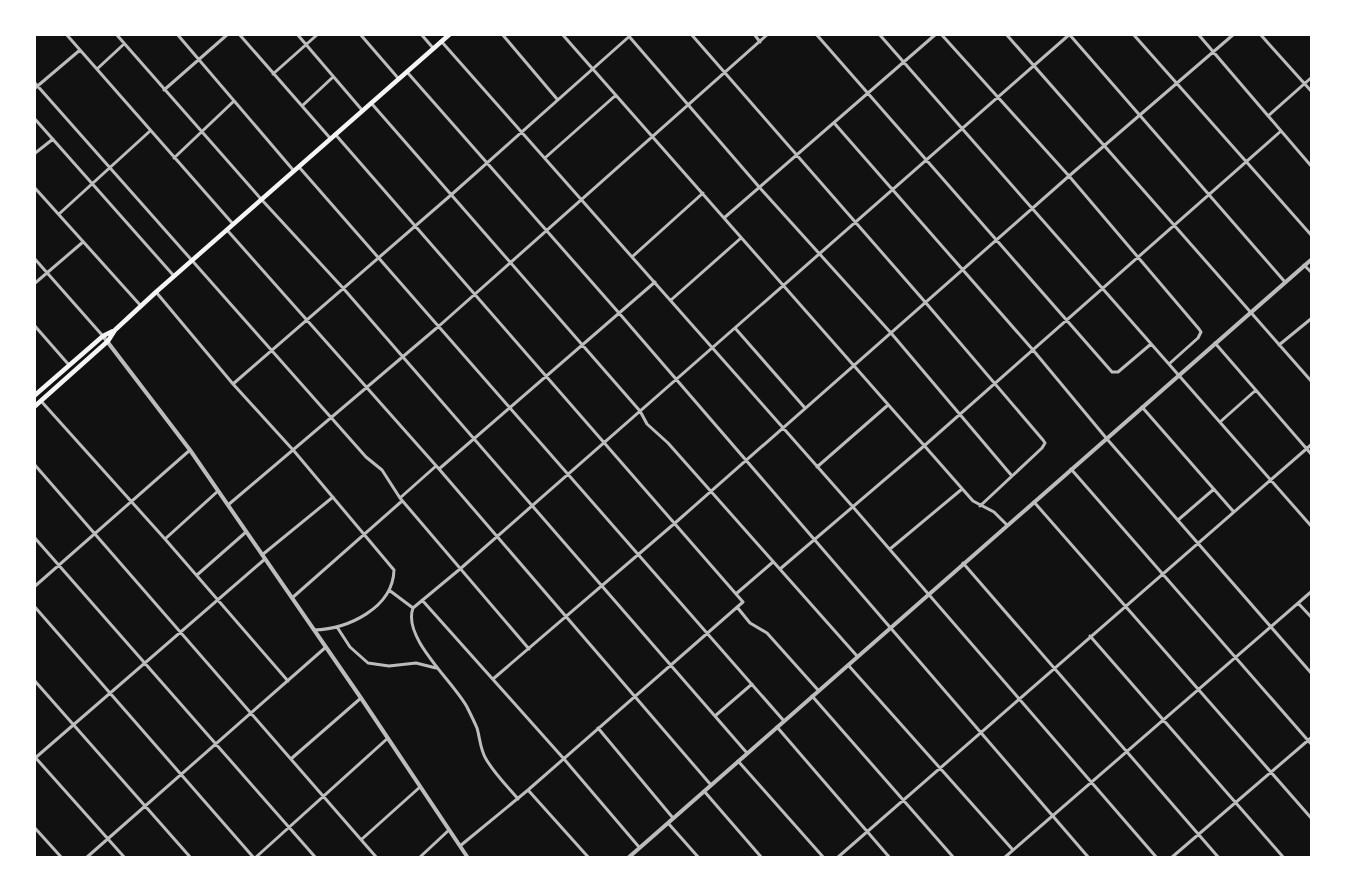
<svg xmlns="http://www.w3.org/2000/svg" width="1346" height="892" font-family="'Roboto Serif',serif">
<rect width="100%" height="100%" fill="#111"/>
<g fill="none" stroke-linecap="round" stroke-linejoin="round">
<!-- minor -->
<path stroke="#bcbcbc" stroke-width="3" d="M 66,34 L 233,224
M 116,34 L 261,199 L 343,288 L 747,753
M 177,34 L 294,171
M 239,34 L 330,138
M 297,34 L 362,110
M 360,34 L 398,78
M 421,34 L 433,48
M 502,34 L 557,99
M 562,34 L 973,501 L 994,512 L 1007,525
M 627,34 L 760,188 L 891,333 L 1012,476
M 691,34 L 926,303 L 1043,440 L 1045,443 L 1042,448 L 980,506
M 754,34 L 760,42
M 816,34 L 1112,372 L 1118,372 L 1151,344
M 879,34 L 1312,527
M 941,34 L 1069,176 L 1199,329 L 1201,332 L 1198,338 L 1169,364
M 1006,34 L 1312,382
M 1069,34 L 1285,282
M 1133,34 L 1312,236
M 1198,34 L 1312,167
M 1260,34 L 1312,92
M 441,41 L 853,507 L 1157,858
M 97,69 L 124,44
M 407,72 L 619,313 L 1089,858
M 273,74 L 318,34
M 34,82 L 366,457 L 382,470 L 400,498 L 529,649
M 34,89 L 80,50
M 164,90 L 228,34
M 372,104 L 640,411 L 647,424 L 668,443 L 857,656
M 302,106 L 333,77
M 1268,116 L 1312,77
M 34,118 L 174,276
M 835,124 L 1033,350 L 1107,439 L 1312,674
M 335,134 L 743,602 L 528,790 L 460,846
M 34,154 L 53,139
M 546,157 L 616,95
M 174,158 L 234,101
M 299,167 L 784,721
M 34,187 L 141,306
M 59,214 L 150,131
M 724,218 L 936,34
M 227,230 L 439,469 L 711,785
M 633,256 L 703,193
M 34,258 L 102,335
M 1304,265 L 1312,273
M 34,284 L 83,242
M 156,292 L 233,384 L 294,451 L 394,570 C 393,608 348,629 314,630
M 671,300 L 741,238
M 34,325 L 69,365
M 735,328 L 805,408
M 1215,343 L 1312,455
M 1279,345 L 1312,318
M 233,384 L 451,195 L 632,34
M 41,401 L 165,539 L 288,681
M 1142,407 L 1233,511
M 1220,422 L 1256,390
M 34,464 L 377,858
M 817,467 L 888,405
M 439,469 L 655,282
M 1071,469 L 1312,745
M 400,498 L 436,466
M 1034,502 L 1312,819
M 228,505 L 439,326 L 768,34
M 1178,520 L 1214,489
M 34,537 L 316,858
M 165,539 L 218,491
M 890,549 L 962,489
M 262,555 L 333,497
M 963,563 L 1219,858
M 780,569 L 924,446 L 1281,131
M 197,575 L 246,532
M 34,587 L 190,450
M 389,590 L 413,608
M 737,593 L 773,562
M 292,598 L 402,501
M 422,600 L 564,759 L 639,847
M 1298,603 L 1312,618
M 34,606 L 254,858
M 737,607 L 750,623 L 767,633 L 818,690
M 337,627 L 350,647 L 368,663 L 389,666 L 416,663 L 436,668
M 1090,636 L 1284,858
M 849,666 L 1013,850
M 493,679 L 675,523 L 1069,176 L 1234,34
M 34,680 L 191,858
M 812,696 L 954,858
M 715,716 L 752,684
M 777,727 L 890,858
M 598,728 L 673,818
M 34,756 L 125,858
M 292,758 L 361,698
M 34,759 L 265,559
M 738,761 L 824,858
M 528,790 L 589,858
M 704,791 L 762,858
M 518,799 C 507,786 494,773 486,759 C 480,749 480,738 477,728 C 474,721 470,713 467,707 C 453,681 402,638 413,608 L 460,569 L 1070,34
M 668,823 L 699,858
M 34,827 L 62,858
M 362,839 L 420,787
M 86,858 L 326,647
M 255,858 L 388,738
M 419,858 L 449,830
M 837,858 L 1312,444
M 1004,858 L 1312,591
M 1171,858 L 1312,737"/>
<!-- tertiary -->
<path stroke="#bcbcbc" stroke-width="4" d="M 103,336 L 190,450 L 361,698 L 468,858
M 628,858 L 1312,259"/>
<!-- secondary -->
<path stroke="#f5f5f5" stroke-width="4.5" d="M 34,396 L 103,336 L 113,331
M 34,407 L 108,341 L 115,330 L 156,292 L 450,34"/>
</g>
<!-- border -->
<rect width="1346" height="892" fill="none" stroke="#ffffff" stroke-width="72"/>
</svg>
